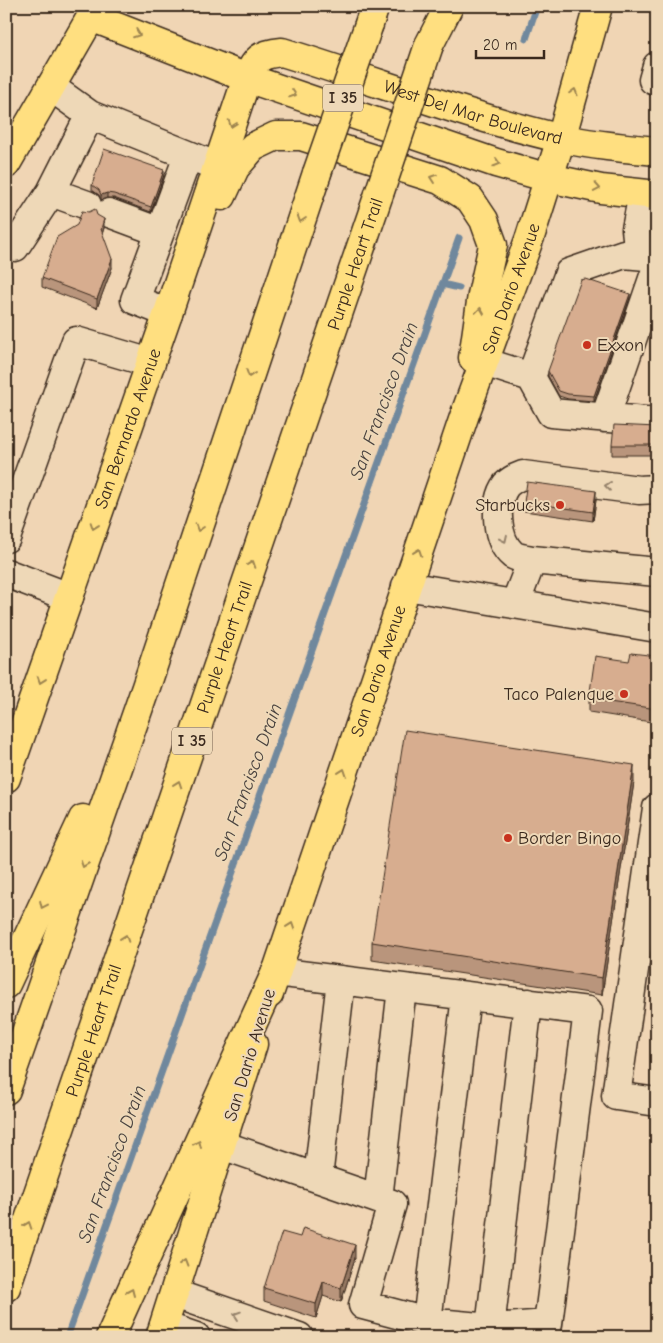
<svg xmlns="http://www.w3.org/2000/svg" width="663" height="1343" font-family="'Comic Neue',sans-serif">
<rect width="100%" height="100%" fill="#f0d5b4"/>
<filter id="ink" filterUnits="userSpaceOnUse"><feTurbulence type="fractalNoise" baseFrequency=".02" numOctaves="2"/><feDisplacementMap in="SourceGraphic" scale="10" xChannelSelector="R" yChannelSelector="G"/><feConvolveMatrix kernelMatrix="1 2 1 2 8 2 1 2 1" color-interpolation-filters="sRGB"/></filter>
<g filter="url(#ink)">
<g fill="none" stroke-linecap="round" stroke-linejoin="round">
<!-- stream -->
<path stroke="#70889d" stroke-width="7" d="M 526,39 L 537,6
M 442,284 L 459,288
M 67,1337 L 459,238"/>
<defs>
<path id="minor" d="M 657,66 L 653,80 L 657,80
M 51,87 L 90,115 L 206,162
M 51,192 L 87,205
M 109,213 L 160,232
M 6,242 L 15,247 L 51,192 L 90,115
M 639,255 L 636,229 L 643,194
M 168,313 L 135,300 L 188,156
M 484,362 L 531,377 L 569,273 L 624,254 L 657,257
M 531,377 L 551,413 L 657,422
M 605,418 L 657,267
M 6,538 L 76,341 L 151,363
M 532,560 C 527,559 518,558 513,555 C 496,541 493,502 506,485 C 511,480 517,477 523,475 L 639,490 L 657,489
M 6,573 L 69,597
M 406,586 L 657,628
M 515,604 L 532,560 L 657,572
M 657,808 L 616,1096 L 657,1102
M 222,1145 L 392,1204 L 363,1305 L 427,1322 L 490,1328 L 548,1324 L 588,1011 L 276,972
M 318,1178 L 341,980
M 378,1199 L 402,988
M 175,1294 L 299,1337
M 427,1322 L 466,996
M 164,1326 L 196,1337
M 490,1328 L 528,1003"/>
<g id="major">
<path d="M 91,17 L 247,78 L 496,163 L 549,178 L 601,189 L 657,195"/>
<path d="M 6,164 L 91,17 L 96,6"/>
<path d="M 222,196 L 235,168 L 253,147 L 276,136 L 301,136 L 440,180 L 470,199 L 484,220 L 493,245 L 482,295 L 473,358"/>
<path id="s1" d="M 6,778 L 168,313 L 247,78 C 256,58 260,54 282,52 C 374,80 465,116 559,138 C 591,145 624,148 657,151"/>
<path id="s2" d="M 269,994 L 466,411 L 530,237 L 561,139 L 598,6"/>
<path d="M 160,1337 L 253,1044"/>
</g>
<g id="highway">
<path d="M 369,24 L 375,6"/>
<path d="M 429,45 L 449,6"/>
<path d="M 6,984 L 83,819"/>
<path d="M 6,1090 L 146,687 L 317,173"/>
<path id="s3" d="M 6,1287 L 379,194"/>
<path d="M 110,1337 L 276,972"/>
</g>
</defs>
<!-- minor casing -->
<use href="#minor" stroke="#3b2a1e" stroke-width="31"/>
<!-- major casing -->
<use href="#major" stroke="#3b2a1e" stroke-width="31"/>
<!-- highway casing -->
<use href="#highway" stroke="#3b2a1e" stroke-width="31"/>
<!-- minor -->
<use href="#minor" stroke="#eed8b7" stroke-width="28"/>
<!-- major -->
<use href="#major" stroke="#ffdf80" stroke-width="28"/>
<!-- highway -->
<use href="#highway" stroke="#ffdf80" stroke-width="28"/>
<defs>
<path id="highway-bridge" d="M 317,173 L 369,24
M 379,194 L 429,45"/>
</defs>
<!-- highway-bridge casing -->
<use href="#highway-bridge" stroke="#3b2a1e" stroke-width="31" stroke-linecap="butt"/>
<!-- highway-bridge -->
<use href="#highway-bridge" stroke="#ffdf80" stroke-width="28"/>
</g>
<!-- wall -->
<path fill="#b9957b" stroke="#3b2a1e" d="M 164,175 L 151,212 L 114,198 L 107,198 L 101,200 L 99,195 L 92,190 L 92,185 Z
M 104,228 L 102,234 L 112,268 L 97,308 L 42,287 L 42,278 Z
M 630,298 L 594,401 L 568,399 L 559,396 L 548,376 L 548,371 Z
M 657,357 L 657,382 L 654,382 L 654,364 Z
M 657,427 L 657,455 L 612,455 L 612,445 Z
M 596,500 L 593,521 L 524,511 L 524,502 Z
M 657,656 L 657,723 L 589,712 L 589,699 L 629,661 Z
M 634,782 L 602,995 L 372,960 L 372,942 Z
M 355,1258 L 341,1302 L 323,1296 L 316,1318 L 264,1301 L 264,1288 Z"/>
<!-- shaded-wall -->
<path fill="#967964" stroke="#3b2a1e" d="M 164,170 L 164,175 L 151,212 L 151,207 Z
M 107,193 L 107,198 L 101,200 L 101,195 Z
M 104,219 L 104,228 L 101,238 L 101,229 Z
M 112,259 L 112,268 L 97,308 L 97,299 Z
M 630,294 L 630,298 L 594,401 L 594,396 Z
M 596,491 L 596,500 L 593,521 L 593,512 Z
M 634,765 L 634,782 L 602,995 L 602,978 Z
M 355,1245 L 355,1258 L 341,1302 L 341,1288 Z
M 323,1282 L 323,1296 L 316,1318 L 316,1304 Z"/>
<!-- building -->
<path fill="#d7ad8f" stroke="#3b2a1e" d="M 104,149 L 164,170 L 151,207 L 114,194 L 107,193 L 101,195 L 99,190 L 92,185 Z
M 95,209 L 97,215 L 104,219 L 101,229 L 112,259 L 97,299 L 42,278 L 57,237 L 77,225 L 82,211 L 89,212 Z
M 585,279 L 630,294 L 594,396 L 568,394 L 559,391 L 548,371 L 581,280 Z
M 657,357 L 657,365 L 654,364 Z
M 614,425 L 657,427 L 657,445 L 612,445 Z
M 527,482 L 596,491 L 593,512 L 524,502 Z
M 631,653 L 657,656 L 657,709 L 589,699 L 595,656 L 629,661 Z
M 405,730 L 634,765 L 602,978 L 372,942 Z
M 303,1228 L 355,1245 L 341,1288 L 323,1282 L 316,1304 L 264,1288 L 282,1232 L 300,1237 Z"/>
<!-- one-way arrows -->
<defs><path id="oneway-chevron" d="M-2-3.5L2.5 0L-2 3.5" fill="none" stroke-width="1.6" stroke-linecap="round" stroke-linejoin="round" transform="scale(1.25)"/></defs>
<g stroke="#9d844f">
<use href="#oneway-chevron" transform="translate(137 34) rotate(21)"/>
<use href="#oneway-chevron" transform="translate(574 92) rotate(-74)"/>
<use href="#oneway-chevron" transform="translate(293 94) rotate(19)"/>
<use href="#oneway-chevron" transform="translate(232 124) rotate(109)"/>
<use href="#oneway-chevron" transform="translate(497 163) rotate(17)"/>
<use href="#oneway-chevron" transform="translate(433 178) rotate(-161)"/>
<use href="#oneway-chevron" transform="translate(597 188) rotate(10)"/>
<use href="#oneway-chevron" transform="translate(301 219) rotate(108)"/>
<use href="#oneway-chevron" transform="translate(480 311) rotate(-82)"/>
<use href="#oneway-chevron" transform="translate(250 374) rotate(108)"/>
<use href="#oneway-chevron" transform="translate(94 526) rotate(109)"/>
<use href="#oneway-chevron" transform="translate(199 528) rotate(108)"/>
<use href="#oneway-chevron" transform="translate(418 552) rotate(-71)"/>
<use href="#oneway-chevron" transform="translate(252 564) rotate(-71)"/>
<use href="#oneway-chevron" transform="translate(41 680) rotate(109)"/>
<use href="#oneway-chevron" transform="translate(343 772) rotate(-71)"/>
<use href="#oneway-chevron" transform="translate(178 784) rotate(-71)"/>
<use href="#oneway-chevron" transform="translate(84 864) rotate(109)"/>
<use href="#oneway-chevron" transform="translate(43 905) rotate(115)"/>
<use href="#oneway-chevron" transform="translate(291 926) rotate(-71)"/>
<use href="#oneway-chevron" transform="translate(125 938) rotate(-71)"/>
<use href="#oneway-chevron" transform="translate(198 1144) rotate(-66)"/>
<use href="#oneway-chevron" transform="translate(28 1225) rotate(-71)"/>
<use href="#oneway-chevron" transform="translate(184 1263) rotate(-73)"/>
<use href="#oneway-chevron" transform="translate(131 1292) rotate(-66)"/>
</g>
<g stroke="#94816a">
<use href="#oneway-chevron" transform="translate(608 486) rotate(-173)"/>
<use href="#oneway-chevron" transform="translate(504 539) rotate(65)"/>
<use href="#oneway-chevron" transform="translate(237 1315) rotate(-161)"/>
</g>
</g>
<!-- markers -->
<g fill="#c8321e" stroke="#eed8b7" stroke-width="2">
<circle cx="587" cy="345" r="5"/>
<circle cx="560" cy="505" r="5"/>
<circle cx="624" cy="694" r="5"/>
<circle cx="508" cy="838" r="5"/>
</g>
<g text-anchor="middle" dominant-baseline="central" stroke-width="4" stroke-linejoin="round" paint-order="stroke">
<!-- shield labels -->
<g fill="#eed8b7" stroke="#715e4c" stroke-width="1">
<rect x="323" y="84.5" width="40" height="27" rx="4"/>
<rect x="172" y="727.5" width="40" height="27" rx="4"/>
</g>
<g font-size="16" font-weight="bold" fill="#3b2a1e">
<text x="343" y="98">I 35</text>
<text x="192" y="741">I 35</text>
</g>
<!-- street labels -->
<g font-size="18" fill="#3b2a1e" stroke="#eed8b7">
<text stroke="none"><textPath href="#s1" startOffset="988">West Del Mar Boulevard</textPath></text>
<text stroke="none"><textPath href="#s3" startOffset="1081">Purple Heart Trail</textPath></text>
<text stroke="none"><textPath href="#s2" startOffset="746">San Dario Avenue</textPath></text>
<text stroke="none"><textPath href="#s1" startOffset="370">San Bernardo Avenue</textPath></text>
<text stroke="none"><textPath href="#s3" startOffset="676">Purple Heart Trail</textPath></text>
<text stroke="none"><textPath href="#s2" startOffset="341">San Dario Avenue</textPath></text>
<text stroke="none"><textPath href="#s3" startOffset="271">Purple Heart Trail</textPath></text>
<text transform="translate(250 1055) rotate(-73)">San Dario Avenue</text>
</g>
<!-- poi labels -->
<g font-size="18" fill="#3b2a1e" stroke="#eed8b7" text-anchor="start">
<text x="597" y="345">Exxon</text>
<text x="550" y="505" text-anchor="end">Starbucks</text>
<text x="614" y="694" text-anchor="end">Taco Palenque</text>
<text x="518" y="838">Border Bingo</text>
</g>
<!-- water labels -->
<g font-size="19" font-style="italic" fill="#48413e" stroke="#eed8b7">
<text transform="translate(384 401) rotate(-70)">San Francisco Drain</text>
<text transform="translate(248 782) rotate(-70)">San Francisco Drain</text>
<text transform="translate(112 1164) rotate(-70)">San Francisco Drain</text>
</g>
</g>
<!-- margin -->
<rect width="663" height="1343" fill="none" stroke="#eed8b7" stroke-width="25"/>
<rect x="12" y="12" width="638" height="1318" fill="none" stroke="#3b2a1e" stroke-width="2" filter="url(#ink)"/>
<!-- scale -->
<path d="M476 50v8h68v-8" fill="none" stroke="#3b2a1e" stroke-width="2.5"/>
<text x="483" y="50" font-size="15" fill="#3b2a1e" stroke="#eed8b7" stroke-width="4" paint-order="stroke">20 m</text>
</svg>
